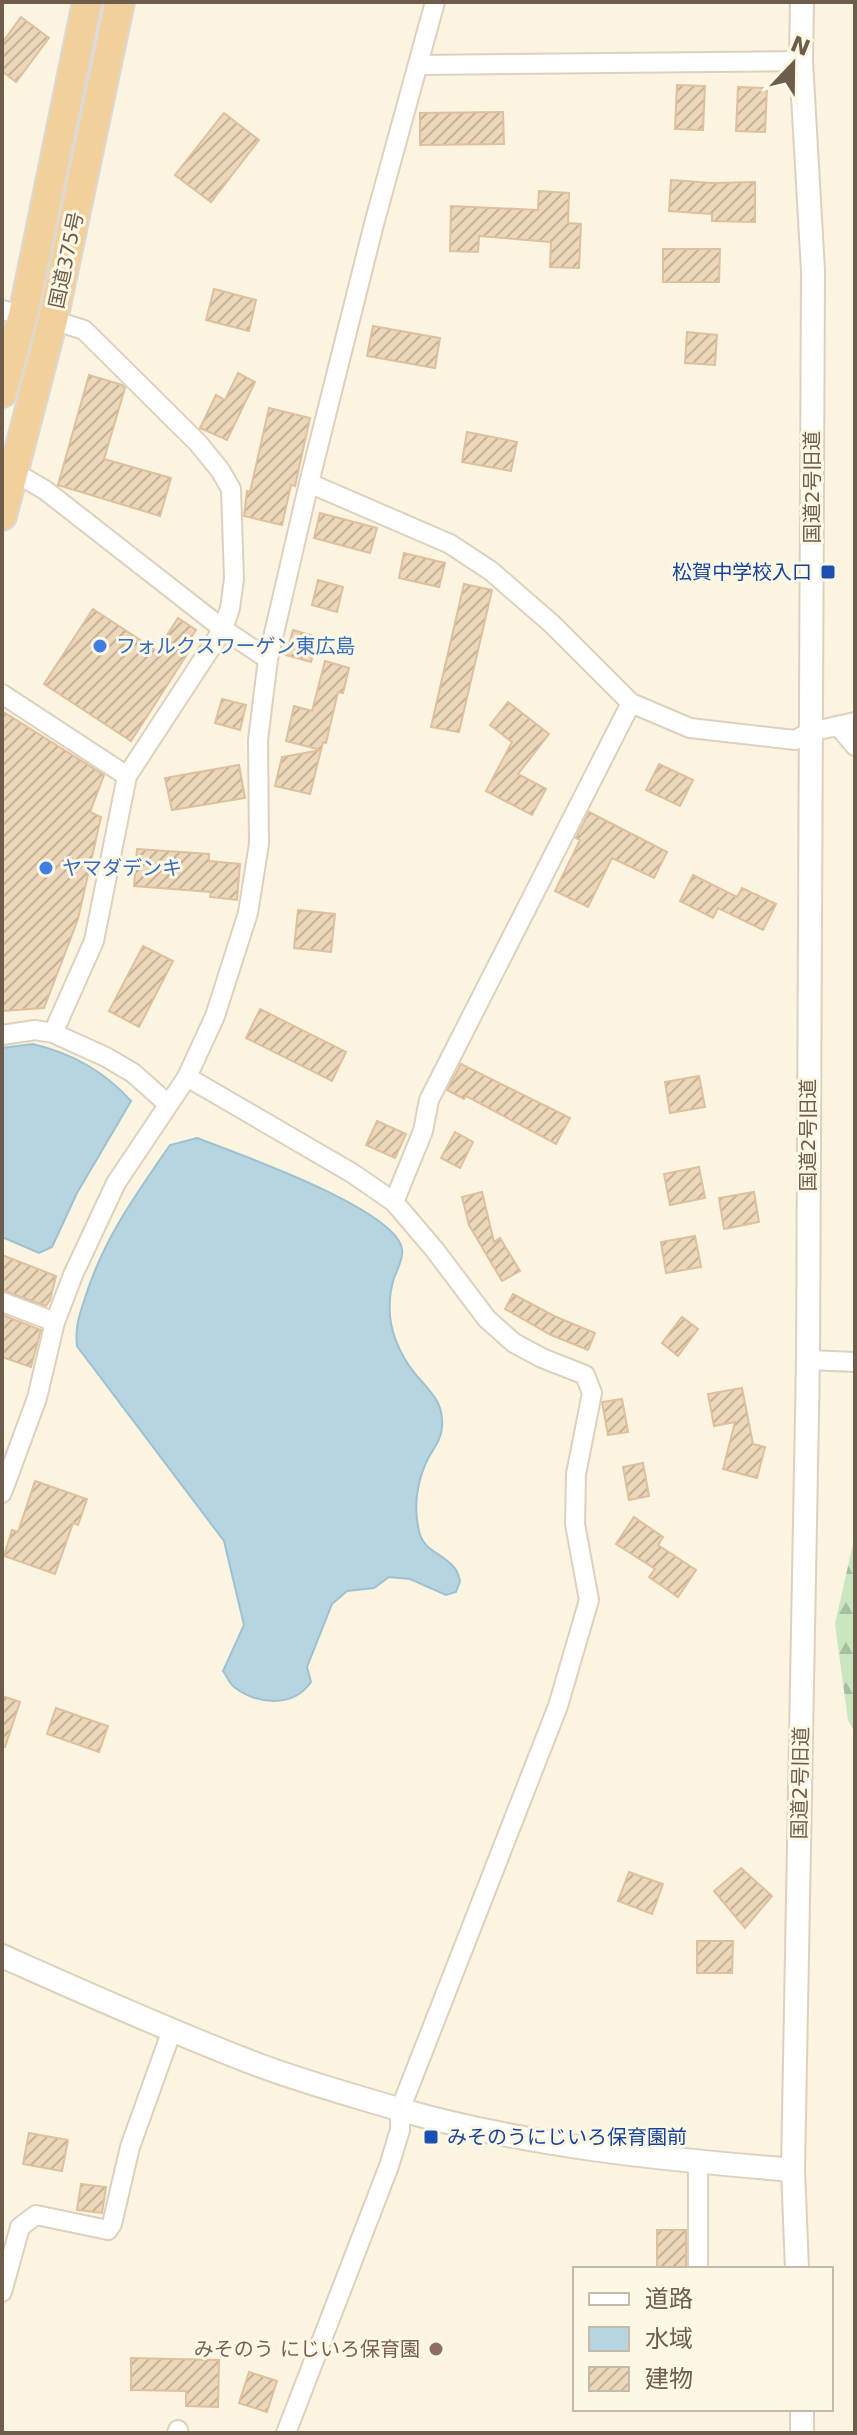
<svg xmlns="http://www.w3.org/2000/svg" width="857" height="2435" font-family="'DejaVu Sans','Noto Sans JP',sans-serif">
<defs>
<pattern id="forest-firs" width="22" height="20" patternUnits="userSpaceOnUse" patternTransform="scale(2)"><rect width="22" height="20" fill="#c9e6c1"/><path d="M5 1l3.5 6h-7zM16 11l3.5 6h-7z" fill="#a7be9f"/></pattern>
<pattern id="building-hatch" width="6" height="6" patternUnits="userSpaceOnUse" patternTransform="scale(2)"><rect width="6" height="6" fill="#edd7ba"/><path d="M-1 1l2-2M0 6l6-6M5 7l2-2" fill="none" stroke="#c4b299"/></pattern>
</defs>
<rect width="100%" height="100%" fill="#faf4e0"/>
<!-- forest -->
<path fill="url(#forest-firs)" d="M 855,1535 L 855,1733 L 848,1720 L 835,1624 Z"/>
<!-- water -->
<path fill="#b7d4e1" stroke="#9ec1d2" stroke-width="2" d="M 33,1044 C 73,1054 104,1071 131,1101 L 77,1193 L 52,1247 L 39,1253 L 2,1237 L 2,1048 Z
M 197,1138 C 236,1153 396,1209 402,1249 C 404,1258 397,1270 394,1278 C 388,1297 388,1319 395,1338 C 400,1352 407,1364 416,1375 C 431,1392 444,1403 442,1427 C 441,1439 436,1445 430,1455 C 417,1478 413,1506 419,1531 C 423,1552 446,1554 456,1570 C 458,1573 459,1577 460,1581 L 456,1592 L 446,1595 L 410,1579 L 389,1577 L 374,1588 L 347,1591 L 332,1604 L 307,1667 L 311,1682 C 293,1708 258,1705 234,1687 C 229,1683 227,1676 223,1671 L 244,1625 L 224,1541 L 77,1346 C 75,1327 79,1316 85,1298 C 104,1238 135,1196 170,1145 Z"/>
<!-- building -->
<path fill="url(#building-hatch)" stroke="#dec09c" stroke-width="2" d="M 21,17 L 49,38 L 16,82 L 2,71 L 2,43 Z
M 677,85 L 705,86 L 703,130 L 675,129 Z
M 738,87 L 767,88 L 765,132 L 736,131 Z
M 503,112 L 504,144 L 420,145 L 420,113 Z
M 224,113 L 259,140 L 211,202 L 175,175 Z
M 671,180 L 712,183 L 755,182 L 755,222 L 712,221 L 712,214 L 669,211 Z
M 539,191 L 569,193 L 568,223 L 581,224 L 579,268 L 550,267 L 551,242 L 479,236 L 478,252 L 450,251 L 451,206 L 538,210 Z
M 663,249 L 720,249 L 719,282 L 663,282 Z
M 214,289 L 256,300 L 249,331 L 206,320 Z
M 373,326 L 440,338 L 435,368 L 367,356 Z
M 687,332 L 717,335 L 715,365 L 685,363 Z
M 238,373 L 255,382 L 227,440 L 200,428 L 216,395 L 225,400 Z
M 89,375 L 122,385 L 125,388 L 104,459 L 171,478 L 160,516 L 58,485 Z
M 269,408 L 310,418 L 295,486 L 291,485 L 282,525 L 244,516 L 247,491 L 250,492 Z
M 467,432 L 517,442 L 511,471 L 462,462 Z
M 320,513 L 377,528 L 370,553 L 314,538 Z
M 404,553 L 445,563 L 439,587 L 399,578 Z
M 318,580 L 343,587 L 337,612 L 312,605 Z
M 464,584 L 492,590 L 459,732 L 431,727 Z
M 93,609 L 157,651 L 178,618 L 196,630 L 186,645 L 191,648 L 131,741 L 44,684 Z
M 293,630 L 317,637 L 311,662 L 286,655 Z
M 325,661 L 349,668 L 343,693 L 338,692 L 326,743 L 323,742 L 321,750 L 286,741 L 294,706 L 312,711 Z
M 222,699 L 246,705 L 240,730 L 215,723 Z
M 508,702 L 549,734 L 518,774 L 546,789 L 532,815 L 486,791 L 512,742 L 490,725 Z
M 2,711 L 104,775 L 90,812 L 101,817 L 78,919 L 44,1008 L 2,1011 Z
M 321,750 L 310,794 L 275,786 L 282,757 Z
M 659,764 L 693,780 L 680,806 L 646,790 Z
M 239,765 L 245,798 L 172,810 L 165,778 Z
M 589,812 L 667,852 L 654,878 L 612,858 L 588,907 L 555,891 L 580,840 L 576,838 Z
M 137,849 L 209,854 L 209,861 L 240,864 L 237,900 L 210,897 L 211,892 L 134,886 Z
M 693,875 L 737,897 L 742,888 L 776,904 L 763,930 L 718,908 L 713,918 L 680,901 Z
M 298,910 L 335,914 L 331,952 L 294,948 Z
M 143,946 L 173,961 L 139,1027 L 109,1011 Z
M 260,1009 L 346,1052 L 332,1081 L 246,1038 Z
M 461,1064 L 570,1118 L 556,1144 L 466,1096 L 464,1099 L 447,1090 Z
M 699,1076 L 705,1107 L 670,1113 L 665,1082 Z
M 377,1121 L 406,1134 L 395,1158 L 366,1145 Z
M 455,1132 L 473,1142 L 460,1168 L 441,1158 Z
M 699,1167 L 705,1198 L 670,1205 L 664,1174 Z
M 482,1192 L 494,1242 L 500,1238 L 520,1271 L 502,1281 L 469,1225 L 462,1197 Z
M 754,1192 L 759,1222 L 724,1229 L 719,1198 Z
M 695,1236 L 701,1267 L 666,1273 L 661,1242 Z
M 2,1255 L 56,1276 L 50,1300 L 46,1306 L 2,1290 Z
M 513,1294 L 554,1316 L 595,1333 L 588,1350 L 551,1335 L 505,1309 Z
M 2,1315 L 41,1330 L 31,1367 L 2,1357 Z
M 682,1317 L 698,1329 L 678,1356 L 662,1343 Z
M 742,1388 L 753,1444 L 765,1447 L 757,1478 L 723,1469 L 735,1422 L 714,1426 L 708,1394 Z
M 622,1399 L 628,1432 L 608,1435 L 602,1402 Z
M 643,1463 L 649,1496 L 629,1500 L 623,1467 Z
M 35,1481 L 87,1499 L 78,1525 L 73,1523 L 55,1574 L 4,1556 L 12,1530 L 18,1532 Z
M 634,1517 L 663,1537 L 658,1545 L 696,1570 L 678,1597 L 649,1577 L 655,1569 L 616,1544 Z
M 2,1696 L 20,1702 L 5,1747 L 2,1747 Z
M 56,1708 L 108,1726 L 99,1752 L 47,1734 Z
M 741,1868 L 772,1896 L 745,1928 L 714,1891 Z
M 629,1872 L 663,1884 L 652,1914 L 618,1901 Z
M 697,1941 L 733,1941 L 732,1973 L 697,1973 Z
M 29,2133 L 68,2140 L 62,2171 L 23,2164 Z
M 81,2184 L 106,2187 L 102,2213 L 77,2210 Z
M 657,2230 L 686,2230 L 686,2267 L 657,2268 Z
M 131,2358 L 219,2360 L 218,2407 L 186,2406 L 186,2391 L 131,2390 Z
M 249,2372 L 277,2381 L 267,2412 L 239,2403 Z"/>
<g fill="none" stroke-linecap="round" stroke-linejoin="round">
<defs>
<path id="minor" d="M 419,65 L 801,61
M 2,310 L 23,315
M 53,320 L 84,330 L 198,443 L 220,470 L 231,489 L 234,579 L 230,608 L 223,629 L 127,776
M 14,472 L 45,490 L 223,629 L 268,659
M 309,483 L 450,544 L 491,571 L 552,624 L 631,703 L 690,728 L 795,740 L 810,732 L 855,722
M 2,694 L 127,776 L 94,941 L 53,1033
M 838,726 L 855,746
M 2,1035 L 35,1030 L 53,1033 L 106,1057 L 133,1073 L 168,1104
M 187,1077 L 352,1173 L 394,1202 L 434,1249 L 487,1319 L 514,1343 L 542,1358 L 585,1375 L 592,1393 L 576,1474 L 575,1524 L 589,1600 L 558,1706 L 400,2110 L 400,2130 L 389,2166 L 286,2433
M 394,1202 L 423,1131 L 429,1100 L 631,703
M 2,1302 L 55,1322
M 808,1360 L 855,1362
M 2,1493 L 37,1398 L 55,1322 L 73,1275 L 116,1183 L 187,1077 L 215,1016 L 248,913 L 259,844 L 258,740 L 268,659 L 309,483 L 374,224 L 435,2
M 698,2269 L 698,2162
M 2,2292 L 20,2227 L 36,2215 L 108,2230 L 112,2224 L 130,2147 L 172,2030
M 177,2433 L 178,2430"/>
<path id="tertiary" d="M 2,1956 C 83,1992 165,2029 248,2061 C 296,2080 348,2094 398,2109 C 526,2146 660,2159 793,2170
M 797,2269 L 793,2170 L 808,1360 L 813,271 L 801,61 L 802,2
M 802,2433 L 802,2409"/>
<path id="trunk" d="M 2,393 L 23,315 L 87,2
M 2,516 L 53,320 L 120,2"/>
</defs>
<!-- minor casing -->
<use href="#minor" stroke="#ddd1bd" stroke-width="22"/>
<!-- tertiary casing -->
<use href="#tertiary" stroke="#ddd1bd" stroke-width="26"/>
<!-- trunk casing -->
<use href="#trunk" stroke="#dcd8d4" stroke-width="32"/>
<!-- minor -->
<use href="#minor" stroke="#fff" stroke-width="18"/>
<!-- tertiary -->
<use href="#tertiary" stroke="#fff" stroke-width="22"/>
<!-- trunk -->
<use href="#trunk" stroke="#f2d09c" stroke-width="28"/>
</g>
<!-- markers -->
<g fill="#1a4fb4" stroke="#fdf8e6" stroke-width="3">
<rect x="820" y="564" width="16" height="16" rx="4"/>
<rect x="423" y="2129" width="16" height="16" rx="4"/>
</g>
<g fill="#3f7fe0" stroke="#fdf8e6" stroke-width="3">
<circle cx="100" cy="646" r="8"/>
<circle cx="46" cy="868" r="8"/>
</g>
<circle fill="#8d6e63" stroke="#fdf8e6" stroke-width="3" cx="436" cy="2349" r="8"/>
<g text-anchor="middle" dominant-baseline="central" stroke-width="6" stroke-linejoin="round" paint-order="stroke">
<!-- street labels -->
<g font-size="20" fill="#6e5d4a" stroke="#fdf8e6">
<text transform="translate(66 260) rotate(-78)">国道375号</text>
<text transform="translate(812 487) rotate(-90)">国道2号旧道</text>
<text transform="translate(808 1135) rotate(-90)">国道2号旧道</text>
<text transform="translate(800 1783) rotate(-89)">国道2号旧道</text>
</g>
<!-- transit labels -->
<g font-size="20" fill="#164399" stroke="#fdf8e6" text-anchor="end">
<text x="812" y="572">松賀中学校入口</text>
<text x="447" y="2137" text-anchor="start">みそのうにじいろ保育園前</text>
</g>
<!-- shop labels -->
<g font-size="20" fill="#366cbe" stroke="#fdf8e6" text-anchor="start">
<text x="116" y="646">フォルクスワーゲン東広島</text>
<text x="62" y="868">ヤマダデンキ</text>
</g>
<!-- education labels -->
<g font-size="20" fill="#785e54" stroke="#fdf8e6" text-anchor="end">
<text x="420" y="2349">みそのう にじいろ保育園</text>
</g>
</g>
<!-- border -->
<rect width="857" height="2435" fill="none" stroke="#6e5d4a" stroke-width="8"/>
<!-- legend -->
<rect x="573" y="2267" width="260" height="144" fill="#fdf8e6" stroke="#c4baa8" stroke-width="2"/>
<rect x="589" y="2293" width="40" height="12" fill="#ffffff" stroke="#c4baa8" stroke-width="2"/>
<text x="645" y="2307" font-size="24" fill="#6e5d4a">道路</text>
<rect x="589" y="2327" width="40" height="24" fill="#b7d4e1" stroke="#c4baa8" stroke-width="2"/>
<text x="645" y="2347" font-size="24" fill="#6e5d4a">水域</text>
<rect x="589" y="2367" width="40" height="24" fill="url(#building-hatch)" stroke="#c4baa8" stroke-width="2"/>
<text x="645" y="2387" font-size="24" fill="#6e5d4a">建物</text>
<!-- north arrow -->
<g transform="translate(793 64) rotate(22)" stroke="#fdf8e6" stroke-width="6" paint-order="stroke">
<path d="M0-6L14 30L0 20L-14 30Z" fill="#6e5d4a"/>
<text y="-12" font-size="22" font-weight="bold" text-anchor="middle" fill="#6e5d4a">N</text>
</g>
</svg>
